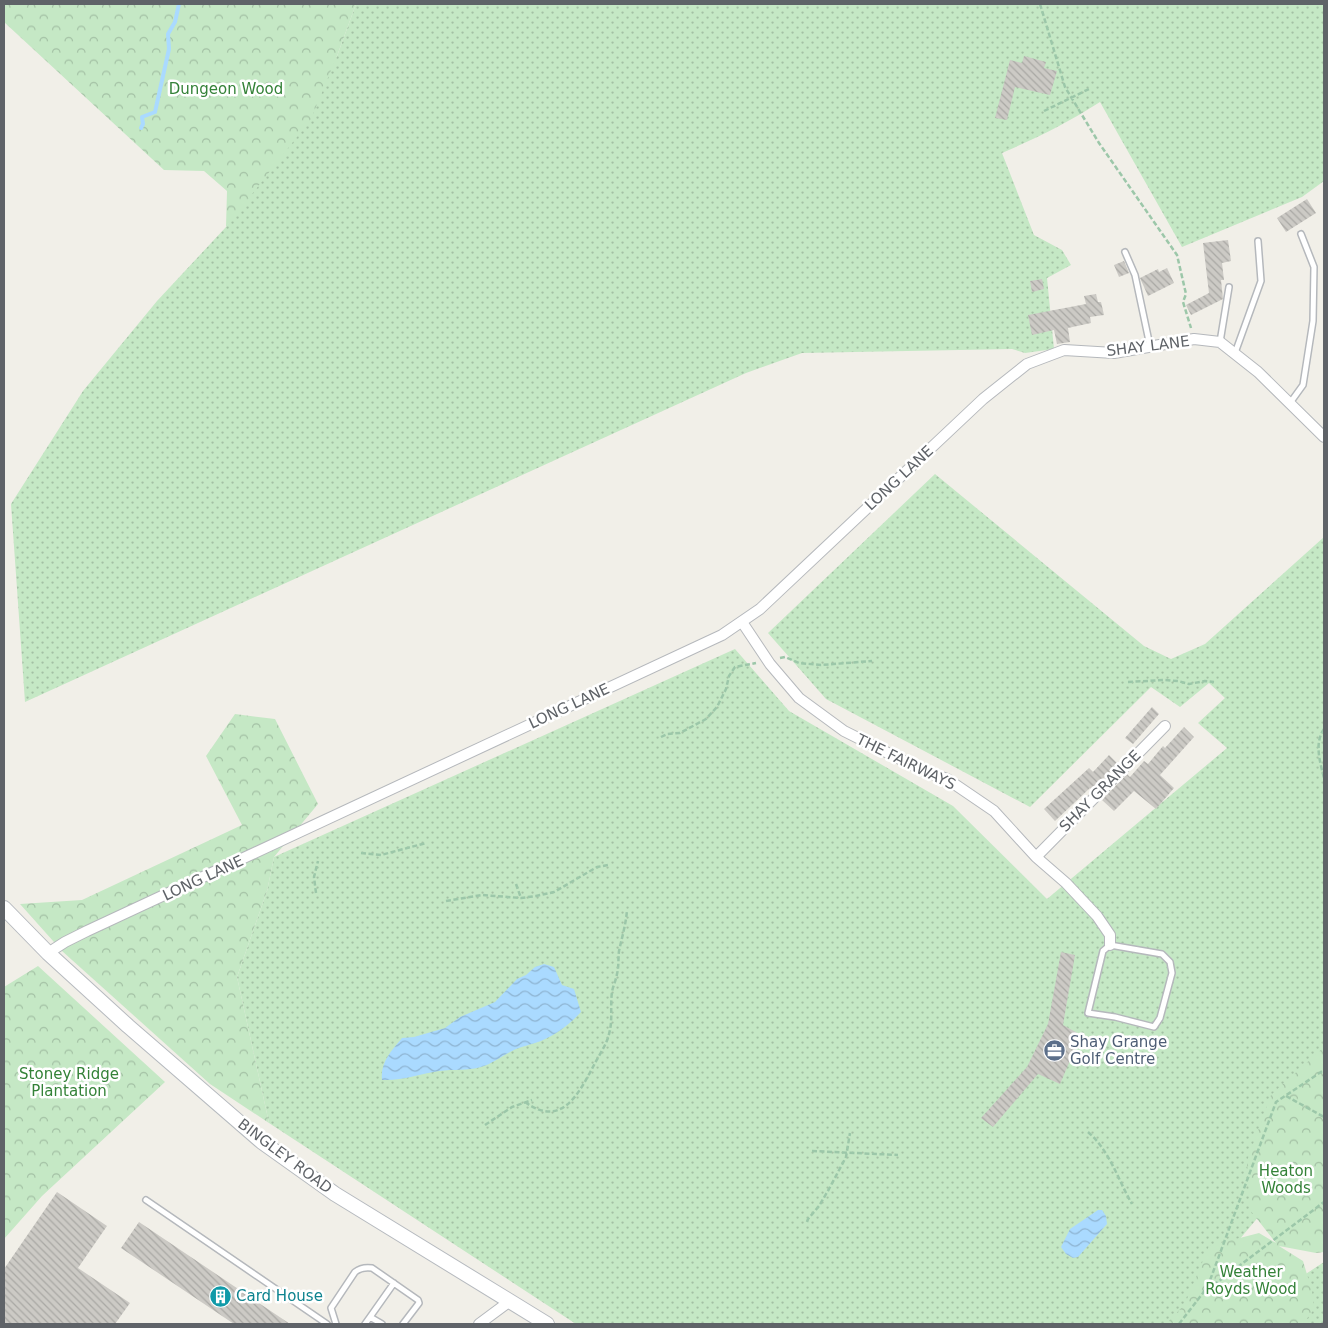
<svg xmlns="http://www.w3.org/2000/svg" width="1328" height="1328" font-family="'DejaVu Sans',sans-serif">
<defs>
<pattern id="grass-dots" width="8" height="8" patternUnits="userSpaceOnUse" patternTransform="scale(1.25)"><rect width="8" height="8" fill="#c5e8c5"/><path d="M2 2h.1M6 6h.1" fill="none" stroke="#a3c0a4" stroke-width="1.8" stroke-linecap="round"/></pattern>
<pattern id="forest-crowns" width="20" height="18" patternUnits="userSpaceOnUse" patternTransform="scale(1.25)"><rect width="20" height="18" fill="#c5e8c5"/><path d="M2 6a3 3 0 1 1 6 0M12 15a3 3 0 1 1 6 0" fill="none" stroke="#a3c0a4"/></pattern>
<pattern id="water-waves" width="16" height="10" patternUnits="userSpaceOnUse" patternTransform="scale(1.25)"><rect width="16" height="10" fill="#aadaff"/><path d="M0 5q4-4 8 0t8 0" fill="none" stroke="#8eb4d2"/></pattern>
<pattern id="building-back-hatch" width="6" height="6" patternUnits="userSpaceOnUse" patternTransform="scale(1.25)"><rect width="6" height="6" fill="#cccac5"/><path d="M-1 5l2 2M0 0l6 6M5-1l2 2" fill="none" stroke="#a9a8a4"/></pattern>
</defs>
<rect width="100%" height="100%" fill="#f1efe8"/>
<!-- grass -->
<path fill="url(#grass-dots)" d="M 356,4 L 1324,4 L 1324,181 L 1302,197 L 1182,247 L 1100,102 C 1069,122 1037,138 1002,153 L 1034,235 L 1062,250 L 1071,265 L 1047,278 L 1054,349 L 1025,353 L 1012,349 L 802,353 L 746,373 L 25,702 L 11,504 L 83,391 L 157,301 L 226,227 L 337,56 Z
M 935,474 L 1144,646 L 1171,659 L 1205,644 L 1324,537 L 1324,1135 L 1323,1140 L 1228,1253 L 1177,1324 L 576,1324 L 269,1123 L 237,977 L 267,891 L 274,857 L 735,649 L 789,711 L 953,806 L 1047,899 L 1227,748 L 1198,723 L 1225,698 L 1209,683 L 1180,707 L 1151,687 L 1030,807 L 826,699 L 768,633 Z
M 1324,1262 L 1324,1324 L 1298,1324 L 1313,1303 L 1295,1281 Z"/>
<!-- forest -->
<path fill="url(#forest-crowns)" d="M 4,4 L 356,4 L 337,56 L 311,119 L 226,227 L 227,191 L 204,171 L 164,170 L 4,22 Z
M 235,714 L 275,719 L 318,804 L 274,857 L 267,891 L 237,977 L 269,1123 L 210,1084 L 62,951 L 20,904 L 82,900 L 242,825 L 206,756 Z
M 38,966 L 165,1082 L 42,1196 L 4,1239 L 4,987 Z
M 1324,1047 L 1324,1252 L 1316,1253 L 1279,1246 L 1303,1261 L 1312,1291 L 1314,1309 L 1303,1324 L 1166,1324 L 1185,1304 L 1209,1246 L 1259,1233 L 1276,1243 L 1250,1210 L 1247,1161 L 1271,1095 Z"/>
<!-- water -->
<path fill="url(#water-waves)" d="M 544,964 L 554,967 L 562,985 L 574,989 L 581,1012 C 569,1025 557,1034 541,1041 C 531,1045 521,1046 512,1051 C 502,1056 492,1064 481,1067 C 468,1071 453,1069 439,1071 C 420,1074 402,1081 382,1080 C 380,1063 391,1051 402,1038 L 414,1037 L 445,1028 L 460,1017 L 495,1002 L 517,979 L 526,975 L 535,967 Z
M 1098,1210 L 1102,1210 L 1106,1216 L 1107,1224 L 1078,1257 L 1073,1258 L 1066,1254 L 1061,1247 L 1070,1229 Z"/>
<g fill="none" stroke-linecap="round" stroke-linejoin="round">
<!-- stream -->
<path stroke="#aadaff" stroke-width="4" d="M 141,128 L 143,124 L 142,117 L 155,112 L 169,49 L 168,34 L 175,22 L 179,4"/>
</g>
<!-- building -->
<path fill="url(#building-back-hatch)" d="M 1024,56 L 1046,62 L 1044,68 L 1057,71 L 1050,95 L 1015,87 L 1007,120 L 995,118 L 1010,60 L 1022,63 Z
M 1307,199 L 1316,213 L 1286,232 L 1277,218 Z
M 1228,240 L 1231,261 L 1222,263 L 1224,280 L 1221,280 L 1223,299 L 1191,315 L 1186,305 L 1209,293 L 1203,243 Z
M 1124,261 L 1129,273 L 1119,277 L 1114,265 Z
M 1167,268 L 1174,283 L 1148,296 L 1140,278 L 1158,269 L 1159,272 Z
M 1042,279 L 1044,289 L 1032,292 L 1030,281 Z
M 1096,294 L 1098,302 L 1101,302 L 1104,315 L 1090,317 L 1091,323 L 1068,328 L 1070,342 L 1057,344 L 1054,330 L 1032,335 L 1028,315 L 1086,304 L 1084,296 Z
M 1152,707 L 1159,714 L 1133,744 L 1125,738 Z
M 1184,727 L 1194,737 L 1160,775 L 1174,788 L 1156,809 L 1134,791 L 1114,811 L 1102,800 L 1127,774 L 1130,777 L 1144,761 L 1148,764 L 1163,746 L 1165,748 Z
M 1109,755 L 1118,764 L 1092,790 L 1090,788 L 1055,821 L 1044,809 L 1089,768 L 1093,772 Z
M 1061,952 L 1075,955 L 1063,1025 L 1081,1035 L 1060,1084 L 1038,1074 L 993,1127 L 981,1118 L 1027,1067 L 1048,1024 Z
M 57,1192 L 107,1226 L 78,1268 L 130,1303 L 115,1324 L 4,1324 L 4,1269 Z
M 139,1222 L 290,1324 L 234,1324 L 121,1248 Z"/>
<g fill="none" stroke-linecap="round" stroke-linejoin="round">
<defs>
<path id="service" d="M 1125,252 L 1135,275 L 1150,346
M 1220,342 L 1229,287
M 1235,353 L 1261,281 L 1258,241
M 1290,403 L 1303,385 L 1313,321 L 1314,267 L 1301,234
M 1110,945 L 1162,954 L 1170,962 L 1172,973 L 1160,1018 L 1154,1027 L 1115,1017 L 1088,1013 L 1103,951 Z
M 146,1200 L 327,1324
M 370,1317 L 394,1283
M 336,1324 L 331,1308 L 355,1272 C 360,1268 365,1267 372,1268 L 418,1300 L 419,1303 L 403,1324
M 365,1324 L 370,1317 L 382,1324"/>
<path id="minor" d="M 742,622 L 770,664 L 799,698 L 844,731 L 924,771 L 947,779 L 994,811 L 1036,857 L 1066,883 L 1097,916 L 1110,935 L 1110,945
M 1036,857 L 1165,726
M 48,953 L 65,942 L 87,931 L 722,635 L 760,609 L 983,399 L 1027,364 L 1064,350 L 1114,353 L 1194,339 L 1220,342 L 1258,372 L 1324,437
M 479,1324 L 510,1301"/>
<path id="secondary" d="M 4,908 L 48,953 L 128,1026 L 262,1142 L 335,1194 L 547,1324"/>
</defs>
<!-- service casing -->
<use href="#service" stroke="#b5b8bc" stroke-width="8"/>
<!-- minor casing -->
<use href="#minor" stroke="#b5b8bc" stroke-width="12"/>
<!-- secondary casing -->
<use href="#secondary" stroke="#b6babf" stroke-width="16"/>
<!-- path -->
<path stroke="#9cc7a9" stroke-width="2.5" stroke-dasharray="5 2.5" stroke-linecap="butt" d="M 1040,4 L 1065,87 L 1099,143 L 1177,255 L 1186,294 L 1183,302 L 1191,328
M 1044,111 L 1089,89
M 780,658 L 785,657 L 799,663 L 821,665 L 872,661
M 1128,682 L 1164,680 L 1178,681 L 1189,684 L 1205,681 L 1214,682
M 1323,708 L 1324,708
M 1324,729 C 1314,743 1320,762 1324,778
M 661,737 L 667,734 L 680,733 L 706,719 L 717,707 L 726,689 L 729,676 L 735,667 L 756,663
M 361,853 L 381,855 L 426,843
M 516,884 L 521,898
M 316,893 L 314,877 L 318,861
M 446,901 L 482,895 L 521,898 L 536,896 L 554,892 L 597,867 L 608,865
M 1286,1096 L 1324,1117
M 525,1102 C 562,1129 579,1093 594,1065 C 599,1055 607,1044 609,1034 C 613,1021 610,1006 612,992 C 613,986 616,980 617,974 C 619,966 618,959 619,951 C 622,937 626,924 627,910
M 485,1125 L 512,1107 L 532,1100
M 1088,1132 C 1110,1151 1118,1180 1132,1204
M 812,1151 L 898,1155
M 807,1222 L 808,1219 L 819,1206 L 829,1189 L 846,1157 L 850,1133
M 1203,1293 L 1209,1283 L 1276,1102 L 1324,1070
M 1179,1324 L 1203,1293 L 1324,1202"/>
<!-- service -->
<use href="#service" stroke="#fff" stroke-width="5"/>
<!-- minor -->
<use href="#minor" stroke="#fff" stroke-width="10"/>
<!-- secondary -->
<use href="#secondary" stroke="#fff" stroke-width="14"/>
</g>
<!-- icons -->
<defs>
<symbol id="office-disc" viewBox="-11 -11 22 22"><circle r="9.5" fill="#5c6f8a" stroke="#fff"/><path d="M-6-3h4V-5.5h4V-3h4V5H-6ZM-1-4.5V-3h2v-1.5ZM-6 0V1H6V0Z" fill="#fff"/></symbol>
<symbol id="building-disc" viewBox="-11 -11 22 22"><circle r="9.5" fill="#0f9aa8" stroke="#fff"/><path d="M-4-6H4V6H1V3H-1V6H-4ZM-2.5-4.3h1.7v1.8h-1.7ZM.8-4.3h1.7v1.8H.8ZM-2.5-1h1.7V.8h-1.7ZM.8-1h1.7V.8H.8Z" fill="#fff"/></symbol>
</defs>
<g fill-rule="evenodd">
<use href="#office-disc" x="1042" y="1038" width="25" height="25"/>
<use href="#building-disc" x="208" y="1284" width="25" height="25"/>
</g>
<g text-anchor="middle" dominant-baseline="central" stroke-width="5" stroke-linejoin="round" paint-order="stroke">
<!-- park labels -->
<g font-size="15" fill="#348238" stroke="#fff">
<text x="226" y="89">Dungeon Wood</text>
<text x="69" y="1074">Stoney Ridge<tspan x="69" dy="17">Plantation</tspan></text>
<text x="1286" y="1171">Heaton<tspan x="1286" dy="17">Woods</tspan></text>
<text x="1251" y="1272">Weather<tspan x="1251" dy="17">Royds Wood</tspan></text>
</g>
<!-- street labels -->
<g font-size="15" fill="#5f6368" stroke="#fff">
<text transform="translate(1148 346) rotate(-7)">SHAY LANE</text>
<text transform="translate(899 478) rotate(-43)">LONG LANE</text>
<text transform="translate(569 706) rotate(-25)">LONG LANE</text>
<text transform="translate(906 762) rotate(26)">THE FAIRWAYS</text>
<text transform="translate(1100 791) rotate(-45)">SHAY GRANGE</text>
<text transform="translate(203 878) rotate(-25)">LONG LANE</text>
<text transform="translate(285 1156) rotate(37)">BINGLEY ROAD</text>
</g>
<!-- service labels -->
<g font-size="15" fill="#4e5e75" stroke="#fff" text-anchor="start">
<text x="1070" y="1042">Shay Grange<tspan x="1070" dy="17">Golf Centre</tspan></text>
</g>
<!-- culture labels -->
<g font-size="15" fill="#0d838f" stroke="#fff" text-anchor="start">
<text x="236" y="1296">Card House</text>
</g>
</g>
<!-- border -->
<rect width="1328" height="1328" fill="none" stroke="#5f6368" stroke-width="10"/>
</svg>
